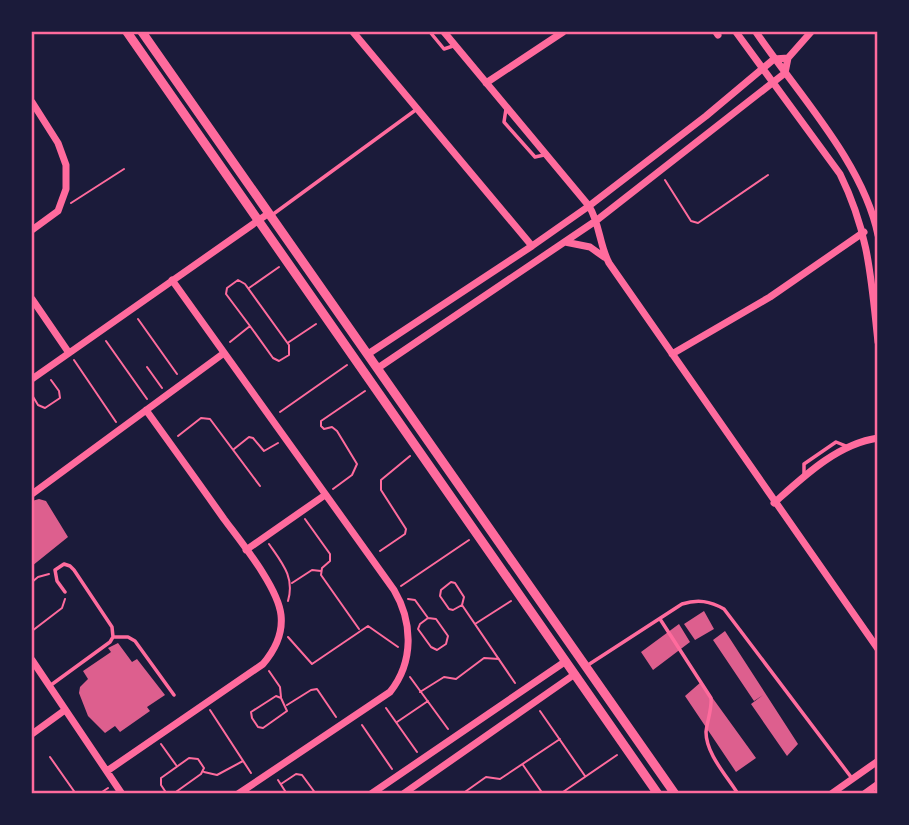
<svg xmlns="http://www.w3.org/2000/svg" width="909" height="825" font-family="'PT Sans',sans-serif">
<rect width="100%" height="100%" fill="#1b1b3a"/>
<!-- building -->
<path fill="#dd5f8e" d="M 39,499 L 46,501 L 68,537 L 32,566 L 32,501 Z
M 704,611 L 714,629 L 695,640 L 684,624 Z
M 679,624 L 690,642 L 653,670 L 641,652 Z
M 725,631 L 798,744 L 787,756 L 751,704 L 763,695 L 754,701 L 713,640 Z
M 118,643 L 132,662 L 137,659 L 165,695 L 147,707 L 150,711 L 120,732 L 115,726 L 105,733 L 88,716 L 79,693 L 80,687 L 88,679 L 83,671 L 111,652 L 108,648 Z
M 701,682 L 756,758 L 736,772 L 685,696 Z"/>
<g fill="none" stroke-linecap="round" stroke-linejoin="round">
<!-- path -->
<path stroke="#ff6b9d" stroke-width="2" d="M 665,180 L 691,221 L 698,223 L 768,175
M 71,203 L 124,169
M 249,288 L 279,267
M 138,319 L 177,374
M 106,341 L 147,399
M 230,342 L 250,326 L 273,358 L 279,361 L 289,355 L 289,345 L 245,284 L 238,280 L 227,288 L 226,294 L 250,326
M 289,342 L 316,324
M 74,360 L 116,422
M 147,367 L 162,388
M 32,395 L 38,405 L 45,408 L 60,398 L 59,391 L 51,380
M 280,412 L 347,365
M 178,436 L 201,418 L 210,419 L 260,486
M 234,449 L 249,437 L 253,438 L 264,451 L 278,443
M 333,489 L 352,475 L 357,464 L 337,431 L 332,427 L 324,429 L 321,426 L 321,421 L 365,391
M 305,519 L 330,554 L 330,561 L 322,568 L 321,575 L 359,629
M 269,544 C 282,563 295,577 288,601
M 380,551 L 405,534 L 406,529 L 381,490 L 381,480 L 410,456
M 32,582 L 38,577 L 49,574
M 292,583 L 312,570 L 321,571
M 401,586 L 469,540
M 408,599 L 415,600 L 428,618 L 436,619 L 448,636 L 446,644 L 437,650 L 431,647 L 418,629 L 420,624 L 428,618
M 462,605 L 453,610 L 449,609 L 440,596 L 441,590 L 451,582 L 455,583 L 464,597 L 462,605 L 515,683
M 475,624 L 511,601
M 32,631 L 62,608 L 65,599
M 288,637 L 312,664 L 368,626 L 398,647
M 269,671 L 280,687 L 281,697
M 410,677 L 448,729
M 420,692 L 444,677 L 456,679 L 484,658 L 499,659
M 276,696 L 281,698 L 287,711 L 263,728 L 258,727 L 252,718 L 251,712 Z
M 287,705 L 311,690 L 317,689 L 336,717
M 386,708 L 417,752
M 210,710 L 251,773
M 540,711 L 585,776
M 397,722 L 428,701
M 362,725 L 392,769
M 161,744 L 176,765
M 50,757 L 76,794
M 523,765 L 543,794
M 204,772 L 217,775 L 243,761
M 278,780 L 287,794
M 281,784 L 296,774 L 302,775 L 316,794
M 99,794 L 108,788
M 167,794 L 161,785 L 161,778 L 189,758 L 198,759 L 204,768 L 201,774 L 173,794
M 462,794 L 486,777 L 500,779 L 560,739
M 560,794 L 617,755"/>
<!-- service -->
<path stroke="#ff6b9d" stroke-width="3.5" d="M 430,32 L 444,49 L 453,46
M 506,109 L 504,122 L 535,157 L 544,155
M 272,215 L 417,109
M 804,476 L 804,464 L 836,442 L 846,446
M 660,619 L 711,698 C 712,710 707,721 706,732 C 706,754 727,776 738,794
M 113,637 L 128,637 L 135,641 L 174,695
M 588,665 L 682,604 C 698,599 710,601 724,609 L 851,777
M 51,685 L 110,642 L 113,637 L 112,627 L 74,570 L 70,566 L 64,564 L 55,570 L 57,581 L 65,592"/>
<!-- minor -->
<path stroke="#ff6b9d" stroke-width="7" d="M 353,32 L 532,246
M 444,32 L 589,206 C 600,224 599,244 609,263 L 878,649
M 716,32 L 718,35
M 736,32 L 840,174 C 869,233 871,278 878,342
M 756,32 C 797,93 863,162 878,235
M 486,83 L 563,32
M 32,102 L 58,143 L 66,165 L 66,189 L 58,211 L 32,230
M 565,242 L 590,247 L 604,257
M 172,280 L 394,590 C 413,622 414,662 390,692 L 238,794
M 32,299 L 69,353
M 368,354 L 532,246 L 589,206 L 706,116 L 774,59 L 788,58
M 672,354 L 770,297 L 864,232
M 378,368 L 597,220 L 785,73 L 788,58 L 811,32
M 32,379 L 269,213
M 32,494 L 224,353
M 774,503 C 803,477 837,444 878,438
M 246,550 L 325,495
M 32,660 L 122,794
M 32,734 L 65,710
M 107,771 L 263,664 C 275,650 283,633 281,615 C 278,587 241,542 224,519 C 198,482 172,446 146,410
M 371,794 L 566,661
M 403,794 L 575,674
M 831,794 L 878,761
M 864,794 L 878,784"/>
<!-- tertiary -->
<path stroke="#ff6b9d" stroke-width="9" d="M 127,32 L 658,794
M 142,32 L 675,794"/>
</g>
<!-- border -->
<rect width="909" height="825" fill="none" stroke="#1b1b3a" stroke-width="66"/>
<rect x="33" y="33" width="843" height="759" fill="none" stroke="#ff6b9d" stroke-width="2.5"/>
</svg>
